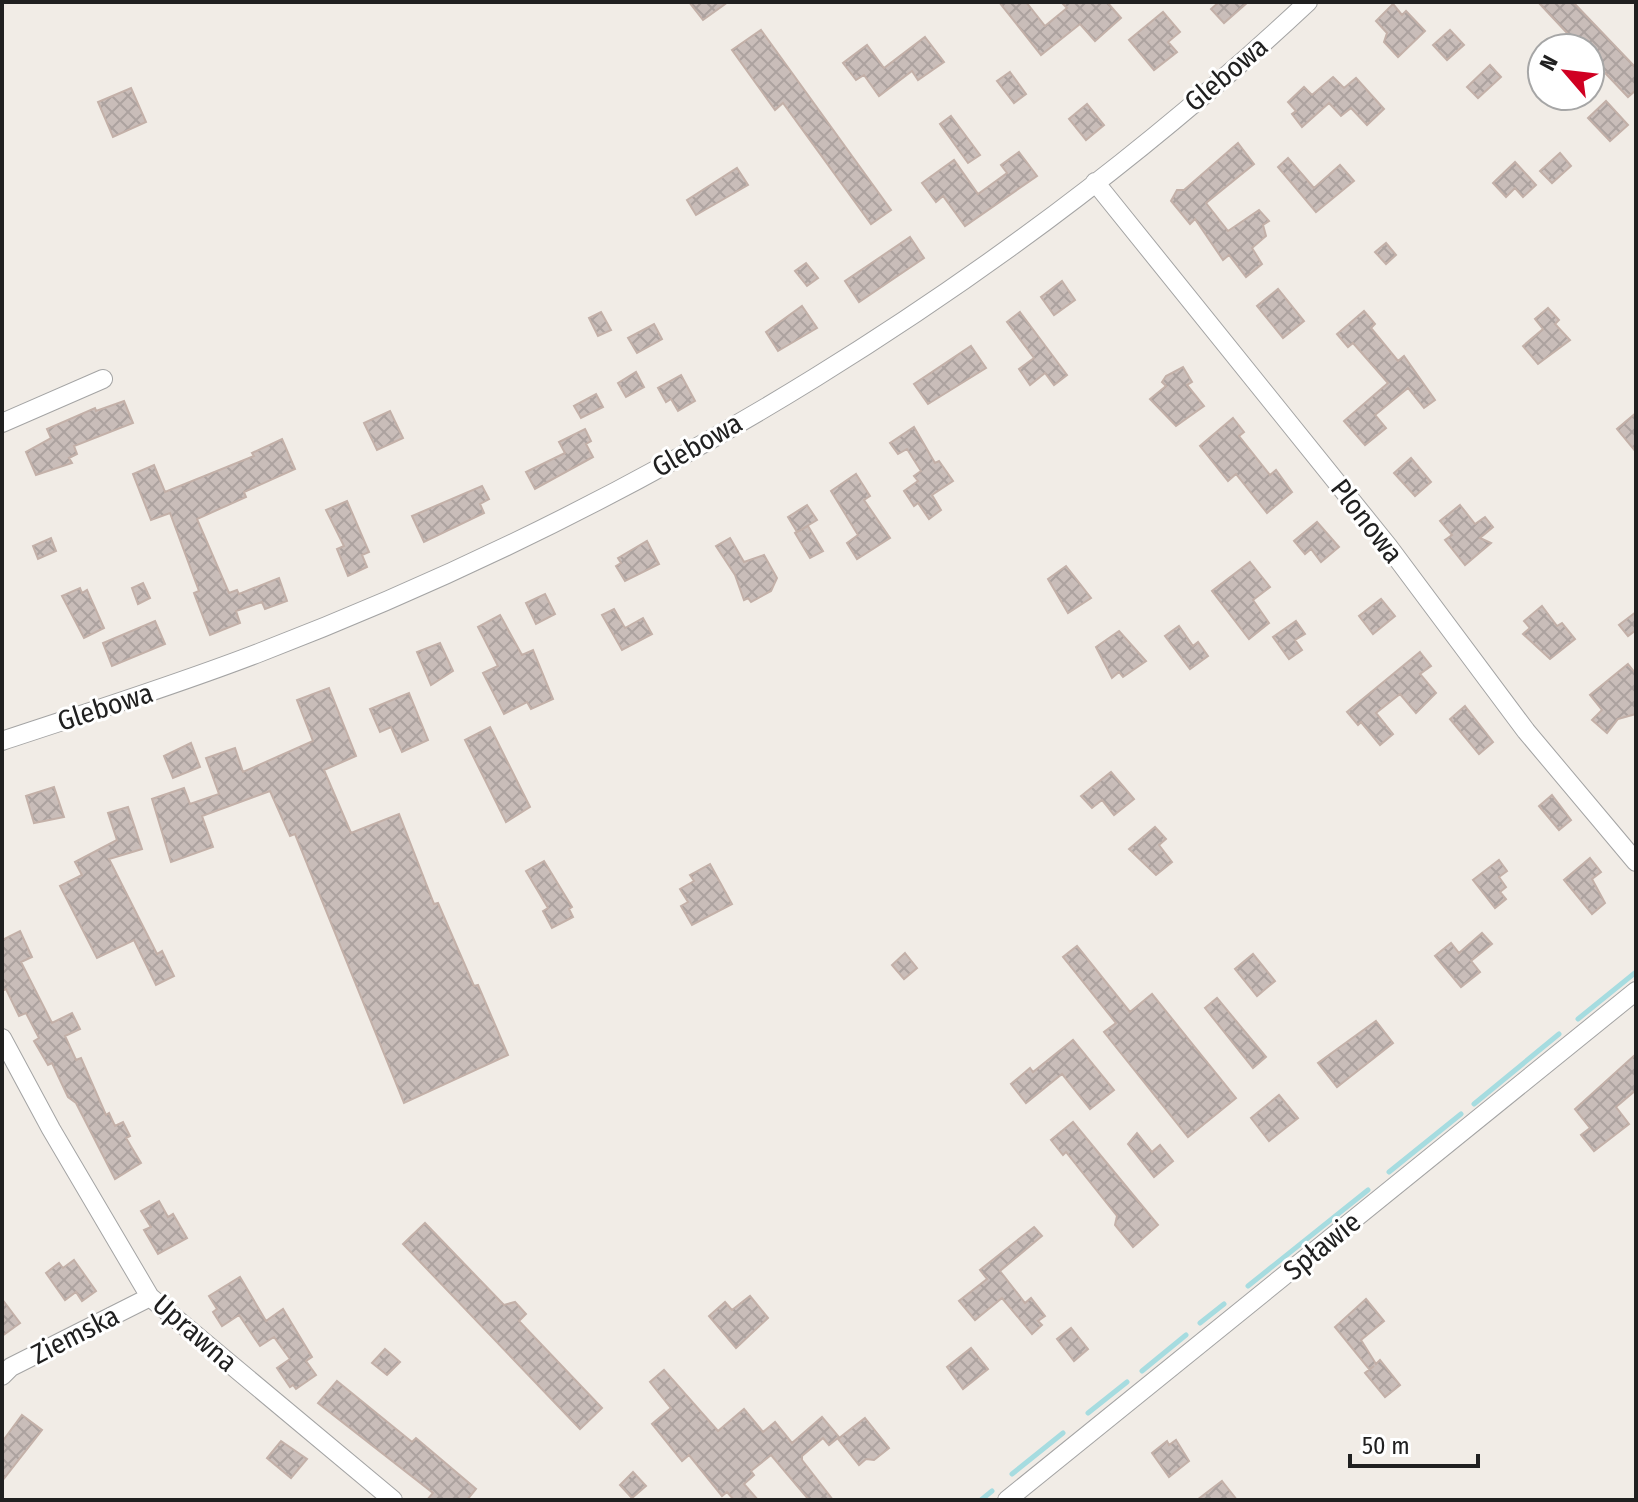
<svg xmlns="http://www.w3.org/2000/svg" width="1638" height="1502" font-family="'Fira Sans Condensed',sans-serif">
<defs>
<pattern id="building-cross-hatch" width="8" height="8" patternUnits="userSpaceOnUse" patternTransform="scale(2)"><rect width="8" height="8" fill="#c9bdb9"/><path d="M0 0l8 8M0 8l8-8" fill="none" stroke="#aca29f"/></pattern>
</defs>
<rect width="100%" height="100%" fill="#f1ece6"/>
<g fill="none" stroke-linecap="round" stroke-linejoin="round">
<!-- stream -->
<path stroke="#a6dce0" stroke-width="5" d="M 1578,1019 L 1636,972
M 1474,1104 L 1559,1034
M 1389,1172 L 1461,1114
M 1248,1286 L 1368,1190
M 1200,1323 L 1224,1304
M 1142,1371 L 1186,1335
M 1088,1413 L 1127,1382
M 1012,1474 L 1063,1433
M 981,1500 L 992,1491"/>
</g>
<!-- building -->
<path fill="url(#building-cross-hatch)" stroke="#c3b0a8" stroke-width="2" d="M 689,2 L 728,2 L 703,20 Z
M 999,2 L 1026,2 L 1045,26 L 1067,8 L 1061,2 L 1107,2 L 1121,18 L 1095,41 L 1080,24 L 1041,55 Z
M 1219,2 L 1248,2 L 1224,23 L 1211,9 Z
M 1538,2 L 1573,2 L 1636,68 L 1636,90 L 1628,97 L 1590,57 L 1590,48 L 1581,48 Z
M 1393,4 L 1402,15 L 1406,11 L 1425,31 L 1398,57 L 1384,42 L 1387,33 L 1376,21 Z
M 1163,12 L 1180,32 L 1168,42 L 1177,52 L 1154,70 L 1129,40 Z
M 761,30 L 891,210 L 871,224 L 783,103 L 775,110 L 732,50 Z
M 1450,30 L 1464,45 L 1447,60 L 1433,45 Z
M 925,37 L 944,62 L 918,80 L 912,71 L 879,96 L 864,75 L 856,80 L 843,63 L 867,45 L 884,68 Z
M 1490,65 L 1501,77 L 1478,98 L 1467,87 Z
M 1010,72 L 1026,94 L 1014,103 L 997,81 Z
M 1333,77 L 1344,88 L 1356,78 L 1384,109 L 1367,125 L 1351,108 L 1341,116 L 1329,103 L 1302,127 L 1292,114 L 1296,111 L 1288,102 L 1304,87 L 1312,95 Z
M 131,88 L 146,122 L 113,137 L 98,102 Z
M 1606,101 L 1628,125 L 1610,141 L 1588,118 Z
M 1087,104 L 1104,125 L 1086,140 L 1069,119 Z
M 951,116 L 980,155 L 968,163 L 940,124 Z
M 1238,143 L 1254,164 L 1206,203 L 1228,231 L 1259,210 L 1269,221 L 1263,225 L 1266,236 L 1252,248 L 1262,264 L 1246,277 L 1229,255 L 1223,260 L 1195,219 L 1190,224 L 1171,201 L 1177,190 L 1184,190 Z
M 1019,152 L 1037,176 L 965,226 L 943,196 L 936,202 L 922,183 L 954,160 L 978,194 L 1007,173 L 1001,165 Z
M 1560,153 L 1571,166 L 1552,183 L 1540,171 Z
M 1288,158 L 1314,188 L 1340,165 L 1354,181 L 1316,212 L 1278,167 Z
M 1515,162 L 1536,185 L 1523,197 L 1515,188 L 1506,197 L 1493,183 Z
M 737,168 L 748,185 L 696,215 L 687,200 Z
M 910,237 L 924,258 L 859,302 L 845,281 Z
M 1386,243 L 1396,255 L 1386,264 L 1375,252 Z
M 806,263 L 818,278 L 807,286 L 795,271 Z
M 1062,281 L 1075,300 L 1054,315 L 1041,297 Z
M 1278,289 L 1304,321 L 1283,338 L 1257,306 Z
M 802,306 L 817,328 L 778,351 L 766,332 Z
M 1548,308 L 1559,320 L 1555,324 L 1570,340 L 1538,364 L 1523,346 L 1543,329 L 1535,319 Z
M 1364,311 L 1375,324 L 1371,328 L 1398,361 L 1404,356 L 1435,400 L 1424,408 L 1408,388 L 1375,415 L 1386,428 L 1365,445 L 1344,421 L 1388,383 L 1353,343 L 1348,347 L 1337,334 Z
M 601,312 L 611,330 L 598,336 L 589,318 Z
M 1020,312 L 1067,375 L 1054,385 L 1045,373 L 1030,385 L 1019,369 L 1034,358 L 1007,322 Z
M 654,324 L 662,339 L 637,353 L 628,338 Z
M 971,346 L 986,368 L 928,404 L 914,384 Z
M 1183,367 L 1192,382 L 1187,385 L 1204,406 L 1176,426 L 1150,399 L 1166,386 L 1162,382 L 1166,376 Z
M 636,372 L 644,387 L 626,397 L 618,383 Z
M 681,375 L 695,401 L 678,411 L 671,399 L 666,402 L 658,388 Z
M 596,394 L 603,407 L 581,418 L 574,406 Z
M 124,401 L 133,423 L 74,446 L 77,454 L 69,458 L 72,463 L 36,475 L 26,452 L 51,438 L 47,429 L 95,408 L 96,411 Z
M 390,411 L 403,438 L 377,450 L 364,423 Z
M 1636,413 L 1636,452 L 1617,429 Z
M 1233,418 L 1244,432 L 1239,436 L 1270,475 L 1276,470 L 1292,492 L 1267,513 L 1236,474 L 1228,481 L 1200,446 Z
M 914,427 L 935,463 L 939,461 L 953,481 L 932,495 L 941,510 L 929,519 L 918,503 L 914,506 L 904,491 L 918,481 L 914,476 L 921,471 L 907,449 L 898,454 L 890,443 Z
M 585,429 L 591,441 L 586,444 L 593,457 L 535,489 L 526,472 L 565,453 L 559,442 Z
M 282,439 L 295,469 L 244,492 L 246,497 L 197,519 L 229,593 L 237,590 L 239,594 L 279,578 L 287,601 L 265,609 L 262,602 L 236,611 L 240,623 L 210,635 L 194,593 L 199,591 L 170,513 L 151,520 L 133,474 L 154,465 L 165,492 L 254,456 L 252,453 Z
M 1411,458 L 1431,482 L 1415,496 L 1394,473 Z
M 856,474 L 870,496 L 864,500 L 890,538 L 857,559 L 847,543 L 858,535 L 831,491 Z
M 482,486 L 489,499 L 480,504 L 484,513 L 424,542 L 412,516 Z
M 347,501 L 369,552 L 362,555 L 367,567 L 348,576 L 337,549 L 344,546 L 326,510 Z
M 807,505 L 817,520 L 797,532 L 788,517 Z
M 1460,505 L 1475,524 L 1485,517 L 1493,527 L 1480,538 L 1491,543 L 1465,565 L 1445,540 L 1452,535 L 1440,521 Z
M 1317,522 L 1339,547 L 1321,562 L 1311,549 L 1305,554 L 1294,541 Z
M 808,526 L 823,551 L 810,558 L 795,533 Z
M 51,538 L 56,551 L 38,559 L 33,546 Z
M 730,538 L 744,562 L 764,555 L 777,578 L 771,591 L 751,602 L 748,598 L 744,600 L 735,575 L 716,546 Z
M 647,541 L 659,564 L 625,581 L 616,566 L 621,563 L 618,558 Z
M 1250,562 L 1270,587 L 1253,600 L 1269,623 L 1249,639 L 1212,591 Z
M 1066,566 L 1091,598 L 1068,613 L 1048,579 Z
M 143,583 L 150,598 L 138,604 L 132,588 Z
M 80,588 L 82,593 L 87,590 L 104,628 L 84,638 L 62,596 Z
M 545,594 L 555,614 L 536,624 L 526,603 Z
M 1381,599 L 1395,616 L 1373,634 L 1359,616 Z
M 1542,606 L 1557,626 L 1562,623 L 1575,639 L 1550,659 L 1523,634 L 1530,628 L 1524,621 Z
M 614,609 L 625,628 L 643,618 L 652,634 L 622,650 L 602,615 Z
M 1636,612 L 1636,630 L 1628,636 L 1619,625 Z
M 500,615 L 522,655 L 533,650 L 553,699 L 531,709 L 527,702 L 504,714 L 483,673 L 498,666 L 478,627 Z
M 155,621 L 165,644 L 112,666 L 103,643 Z
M 1296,621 L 1305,634 L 1295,640 L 1302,650 L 1289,659 L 1273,637 Z
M 1179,626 L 1193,646 L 1198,642 L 1208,656 L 1190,669 L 1165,636 Z
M 1119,631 L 1146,661 L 1123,677 L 1119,672 L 1112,678 L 1096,647 Z
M 440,643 L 453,671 L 431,685 L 417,652 Z
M 1420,652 L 1431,666 L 1420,674 L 1436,693 L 1416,713 L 1400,694 L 1376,713 L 1393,734 L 1380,745 L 1361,722 L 1358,725 L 1347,712 Z
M 1628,664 L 1636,674 L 1636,714 L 1618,719 L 1607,733 L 1592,720 L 1602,710 L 1590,695 Z
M 329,688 L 356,756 L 324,770 L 351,833 L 399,814 L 434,904 L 438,903 L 474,986 L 478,985 L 508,1055 L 404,1103 L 295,834 L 290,836 L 270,791 L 202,816 L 213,847 L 171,862 L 152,799 L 184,788 L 190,804 L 219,794 L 206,758 L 235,748 L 243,772 L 313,741 L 297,700 Z
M 409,693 L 428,740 L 402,752 L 391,727 L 380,732 L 370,709 Z
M 1465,706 L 1493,742 L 1479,754 L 1450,719 Z
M 490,727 L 530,807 L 506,822 L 465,740 Z
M 191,743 L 200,767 L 173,778 L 164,756 Z
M 1111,772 L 1134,799 L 1114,815 L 1102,800 L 1092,808 L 1081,796 Z
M 54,787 L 64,817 L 34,823 L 26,796 Z
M 1552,795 L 1571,820 L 1559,830 L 1539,806 Z
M 128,807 L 142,849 L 109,859 L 157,954 L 162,951 L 174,976 L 156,985 L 134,940 L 97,958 L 60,886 L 82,875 L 75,862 L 117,840 L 108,813 Z
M 1155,827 L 1166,839 L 1159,845 L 1172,862 L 1156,875 L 1129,849 Z
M 1590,858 L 1601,872 L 1592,879 L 1605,903 L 1592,914 L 1564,880 Z
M 1499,860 L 1507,871 L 1499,877 L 1506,887 L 1500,892 L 1506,899 L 1495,908 L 1473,880 Z
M 544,861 L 572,907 L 569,909 L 573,917 L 552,928 L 543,911 L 548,908 L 526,871 Z
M 710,864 L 732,904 L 692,925 L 681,906 L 688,902 L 680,889 L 694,881 L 690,875 Z
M 20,931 L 32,957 L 21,962 L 52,1023 L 72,1013 L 80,1029 L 65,1036 L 76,1060 L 81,1058 L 106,1115 L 109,1113 L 115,1126 L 123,1122 L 130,1136 L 126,1138 L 141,1163 L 115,1179 L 76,1103 L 68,1097 L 52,1063 L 48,1065 L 34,1041 L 39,1038 L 26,1013 L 19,1016 L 6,989 L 2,991 L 2,940 Z
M 1482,933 L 1492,944 L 1471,961 L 1480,972 L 1461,987 L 1435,956 L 1451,943 L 1459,953 Z
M 1077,946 L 1130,1012 L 1152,994 L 1236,1098 L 1188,1137 L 1104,1032 L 1116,1023 L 1063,957 Z
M 905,953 L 917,968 L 904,979 L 892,965 Z
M 1253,954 L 1275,981 L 1257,996 L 1235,969 Z
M 1217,998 L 1266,1057 L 1253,1068 L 1205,1008 Z
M 1376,1021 L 1393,1043 L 1337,1087 L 1318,1063 Z
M 1073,1040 L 1114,1090 L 1090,1109 L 1062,1074 L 1026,1103 L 1011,1084 L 1030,1068 L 1033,1072 Z
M 1636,1054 L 1636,1090 L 1616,1107 L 1629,1124 L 1594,1151 L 1581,1135 L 1590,1128 L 1575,1109 Z
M 1279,1095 L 1298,1118 L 1269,1141 L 1251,1118 Z
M 1073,1122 L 1158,1225 L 1133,1247 L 1115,1225 L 1117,1216 L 1066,1152 L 1063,1155 L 1051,1140 Z
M 1137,1133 L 1152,1152 L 1160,1145 L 1173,1161 L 1154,1177 L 1128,1144 Z
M 159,1201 L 168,1217 L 173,1214 L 187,1238 L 158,1254 L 144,1230 L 151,1227 L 141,1211 Z
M 425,1223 L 504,1305 L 515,1302 L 526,1314 L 519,1321 L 602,1408 L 580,1429 L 403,1244 Z
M 1034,1227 L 1042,1236 L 1000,1271 L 1025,1303 L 1031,1298 L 1045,1316 L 1038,1321 L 1042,1325 L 1032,1334 L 1002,1298 L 975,1320 L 959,1301 L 987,1279 L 980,1270 Z
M 74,1260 L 96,1291 L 82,1301 L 76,1292 L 65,1300 L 46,1273 L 59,1263 L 63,1268 Z
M 240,1277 L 266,1321 L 283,1309 L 312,1357 L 306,1361 L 316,1375 L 296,1389 L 293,1385 L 290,1387 L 277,1368 L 290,1359 L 274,1337 L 260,1346 L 239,1315 L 222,1326 L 213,1312 L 217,1309 L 209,1296 Z
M 750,1296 L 768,1318 L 736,1348 L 709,1316 L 725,1302 L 732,1310 Z
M 2,1299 L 20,1323 L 2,1336 Z
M 1366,1299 L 1384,1321 L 1361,1340 L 1376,1364 L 1380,1360 L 1400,1385 L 1385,1397 L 1365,1373 L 1374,1366 L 1369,1369 L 1335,1327 Z
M 1071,1328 L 1088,1349 L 1074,1361 L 1057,1339 Z
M 971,1348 L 988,1369 L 963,1389 L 947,1367 Z
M 385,1349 L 400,1362 L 387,1375 L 372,1363 Z
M 664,1370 L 718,1431 L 744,1409 L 763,1432 L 775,1422 L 792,1443 L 822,1417 L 839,1437 L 829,1445 L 823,1438 L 802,1456 L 802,1460 L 833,1500 L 809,1500 L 771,1455 L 751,1471 L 754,1475 L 744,1484 L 758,1500 L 734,1500 L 727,1492 L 722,1496 L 689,1455 L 682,1461 L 652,1424 L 671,1408 L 650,1382 Z
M 337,1381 L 412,1442 L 416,1438 L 476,1489 L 467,1500 L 427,1500 L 433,1493 L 318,1403 Z
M 22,1415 L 42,1430 L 2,1481 L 2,1442 Z
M 865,1418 L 889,1448 L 874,1460 L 866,1459 L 859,1465 L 838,1439 Z
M 1176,1440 L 1189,1461 L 1169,1477 L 1152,1453 L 1167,1441 L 1169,1445 Z
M 281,1441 L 307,1459 L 291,1478 L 267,1458 Z
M 633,1472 L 646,1486 L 632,1498 L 620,1485 Z
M 1222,1481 L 1237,1500 L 1197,1500 Z"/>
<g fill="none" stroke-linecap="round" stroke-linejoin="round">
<defs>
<path id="street" d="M 1095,182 L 1388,546 L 1526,731 L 1636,862
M 2,423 L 103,379
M 2,741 C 89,712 176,685 261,652 C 644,505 1008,283 1308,2
M 2,1038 L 51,1129 L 150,1297 L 393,1500
M 2,1376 L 11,1367 L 150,1297
M 1007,1500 L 1636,991"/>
</defs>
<!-- street casing -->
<use href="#street" stroke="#a4a4a4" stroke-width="20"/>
<!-- street -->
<use href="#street" stroke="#fff" stroke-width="18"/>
</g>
<g text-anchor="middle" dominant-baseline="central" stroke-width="6" stroke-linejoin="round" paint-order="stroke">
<!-- street labels -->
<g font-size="28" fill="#202020" stroke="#fff">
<text transform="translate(1226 74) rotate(-40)">Glebowa</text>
<text transform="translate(697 445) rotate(-30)">Glebowa</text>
<text transform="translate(1367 521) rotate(52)">Plonowa</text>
<text transform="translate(105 707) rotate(-18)">Glebowa</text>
<text transform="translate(1322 1246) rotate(-39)">Spławie</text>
<text transform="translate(195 1333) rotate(41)">Uprawna</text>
<text transform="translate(75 1335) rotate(-27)">Ziemska</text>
</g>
</g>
<!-- border -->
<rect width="1638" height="1502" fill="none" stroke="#202020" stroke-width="8"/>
<!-- north arrow -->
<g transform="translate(1566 72) rotate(298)"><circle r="38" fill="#ffffff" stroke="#a6a6a6" stroke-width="2"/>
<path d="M0-6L14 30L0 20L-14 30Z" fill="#d00022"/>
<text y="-12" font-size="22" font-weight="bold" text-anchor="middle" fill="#202020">N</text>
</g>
<!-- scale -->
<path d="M1350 1454v12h128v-12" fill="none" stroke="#202020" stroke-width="4"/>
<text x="1362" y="1454" font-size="24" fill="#202020" stroke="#ffffff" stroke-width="6" paint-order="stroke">50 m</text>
</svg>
